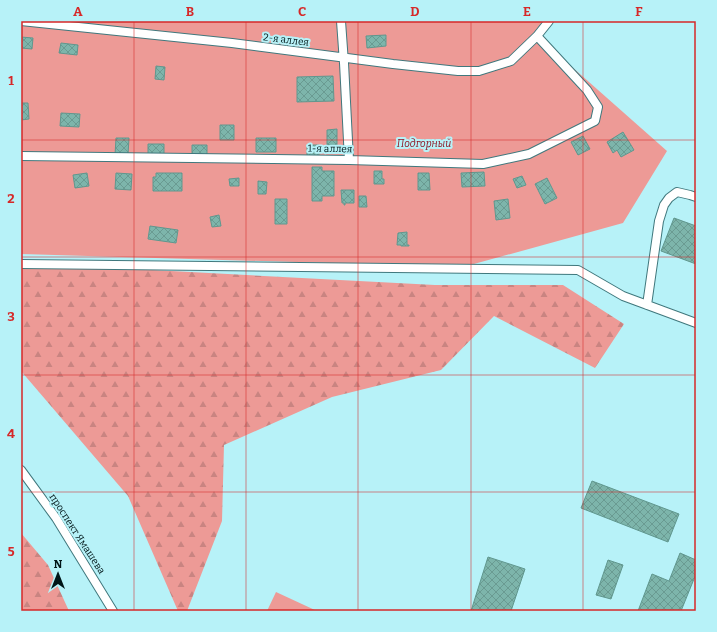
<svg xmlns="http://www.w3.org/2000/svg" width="717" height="632" font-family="Bitter,serif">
<defs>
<pattern id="forest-firs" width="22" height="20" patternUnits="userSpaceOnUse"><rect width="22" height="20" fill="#ed9a96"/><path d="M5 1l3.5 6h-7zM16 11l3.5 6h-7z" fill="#c98481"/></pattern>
<pattern id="building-cross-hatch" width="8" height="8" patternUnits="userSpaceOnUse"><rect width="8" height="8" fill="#7db5ab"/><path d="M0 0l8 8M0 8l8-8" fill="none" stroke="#6a9b92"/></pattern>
</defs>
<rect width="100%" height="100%" fill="#b7f2f8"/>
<!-- forest -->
<path fill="url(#forest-firs)" d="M 21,263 L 435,285 L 563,285 L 624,324 L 595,368 L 494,316 L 441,370 L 332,397 L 224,445 L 222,521 L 187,611 L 178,611 L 128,496 L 21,371 Z
M 21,533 L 48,565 L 69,611 L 21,611 Z"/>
<!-- garden -->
<path fill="#ed9a96" d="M 21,21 L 549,21 L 537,36 L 667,151 L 623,223 L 463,267 L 21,254 Z
M 276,592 L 317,611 L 267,611 Z"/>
<!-- building -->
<path fill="url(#building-cross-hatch)" stroke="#60978e" d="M 386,35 L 386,46 L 367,48 L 366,36 Z
M 21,37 L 33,38 L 32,49 L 21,48 Z
M 61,43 L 78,45 L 77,55 L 59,53 Z
M 156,66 L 165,67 L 164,80 L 155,79 Z
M 333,76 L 334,101 L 297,102 L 297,77 Z
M 21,103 L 28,103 L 29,119 L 21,120 Z
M 61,113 L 80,114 L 79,127 L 60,126 Z
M 220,125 L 234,125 L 234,140 L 220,140 Z
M 337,129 L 337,145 L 327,145 L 327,130 Z
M 623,132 L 634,150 L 621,157 L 617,150 L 613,153 L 607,142 Z
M 583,136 L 590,149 L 578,155 L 571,142 Z
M 116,138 L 129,138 L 128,155 L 115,155 Z
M 256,138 L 276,138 L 276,152 L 256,152 Z
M 148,144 L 164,144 L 164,154 L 148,155 Z
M 192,145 L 207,145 L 207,155 L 192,155 Z
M 307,145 L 319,145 L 319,157 L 307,157 Z
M 312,167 L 322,167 L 322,171 L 334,171 L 334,196 L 322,196 L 322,201 L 312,201 Z
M 374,171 L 382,171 L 382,179 L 384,179 L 384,184 L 374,184 Z
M 484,172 L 485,186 L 462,187 L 461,173 Z
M 87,173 L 89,186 L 75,188 L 73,175 Z
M 116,173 L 132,174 L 131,190 L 115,189 Z
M 156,173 L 182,173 L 182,191 L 153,191 L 153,177 L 156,177 Z
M 418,173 L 429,173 L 430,190 L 418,190 Z
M 522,176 L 526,185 L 517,188 L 513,179 Z
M 239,178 L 239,186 L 230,186 L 229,179 Z
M 547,178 L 557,198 L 545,204 L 535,184 Z
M 258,181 L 267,182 L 266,194 L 258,194 Z
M 341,190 L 354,190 L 354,203 L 345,203 L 345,205 L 344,205 L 344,203 L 342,203 Z
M 359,196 L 366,196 L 367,207 L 359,207 Z
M 275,199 L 287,199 L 287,224 L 275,224 Z
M 508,199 L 510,218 L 496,220 L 494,201 Z
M 219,215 L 221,226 L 212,227 L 210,217 Z
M 674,218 L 696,226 L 696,264 L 661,251 Z
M 150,226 L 178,230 L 176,243 L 148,239 Z
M 407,232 L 407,245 L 409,245 L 409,246 L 401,246 L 401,245 L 397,245 L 398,233 Z
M 592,481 L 679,514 L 668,542 L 581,508 Z
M 680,553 L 696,560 L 696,574 L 681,611 L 638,611 L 652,574 L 669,581 Z
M 488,557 L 525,569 L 511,611 L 471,611 Z
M 608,560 L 623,565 L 611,599 L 596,595 Z"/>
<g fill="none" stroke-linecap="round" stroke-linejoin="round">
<defs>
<path id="service" d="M 21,21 L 232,43 L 393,64 L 458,71 L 479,71 L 511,61 L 537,36
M 341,21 L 344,63 L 349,160
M 21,156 L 349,160 L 483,164 L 529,154 L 595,121 L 598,107 L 587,90 L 537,36 L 549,21
M 21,264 L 578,270 L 623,296 L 696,323
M 647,305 L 659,221 L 664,205 L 669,198 L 677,192 L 690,195 L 696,197
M 21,470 L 56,518 L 113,611"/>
</defs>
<!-- service casing -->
<use href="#service" stroke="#40787d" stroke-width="10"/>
<!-- service -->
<use href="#service" stroke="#fff" stroke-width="8"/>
</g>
<!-- grid -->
<path fill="none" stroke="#d62828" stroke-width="1" stroke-opacity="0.55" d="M 134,21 L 134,611M 246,21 L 246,611M 358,21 L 358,611M 471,21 L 471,611M 583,21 L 583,611M 21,140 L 696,140M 21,257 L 696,257M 21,375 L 696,375M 21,492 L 696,492"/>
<g text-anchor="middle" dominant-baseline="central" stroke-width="4" stroke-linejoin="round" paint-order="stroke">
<!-- street labels -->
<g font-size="10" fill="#001618" stroke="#b7f2f8">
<text transform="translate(286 40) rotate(7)">2-я аллея</text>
<text transform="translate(330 149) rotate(1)">1-я аллея</text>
<text transform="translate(77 534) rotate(57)">проспект Ямашева</text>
</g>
<!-- park labels -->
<g font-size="10" font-style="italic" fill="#8f1220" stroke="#b7f2f8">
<text x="424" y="144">Подгорный</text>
</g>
</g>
<!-- border -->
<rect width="717" height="632" fill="none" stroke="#b7f2f8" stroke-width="44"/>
<!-- north arrow -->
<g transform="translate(58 574)" stroke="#b7f2f8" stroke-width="3" paint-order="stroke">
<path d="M0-3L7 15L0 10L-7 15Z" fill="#001618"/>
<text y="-6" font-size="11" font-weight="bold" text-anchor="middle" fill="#001618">N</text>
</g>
<rect x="22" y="22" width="673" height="588" fill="none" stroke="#d62828" stroke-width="1.5"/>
<g font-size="13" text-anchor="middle" font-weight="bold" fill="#d62828">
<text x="78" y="16">A</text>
<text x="190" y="16">B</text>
<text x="302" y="16">C</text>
<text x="415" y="16">D</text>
<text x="527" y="16">E</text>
<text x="639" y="16">F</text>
<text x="11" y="85">1</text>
<text x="11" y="203">2</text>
<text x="11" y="321">3</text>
<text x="11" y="438">4</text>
<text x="11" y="556">5</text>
</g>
</svg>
